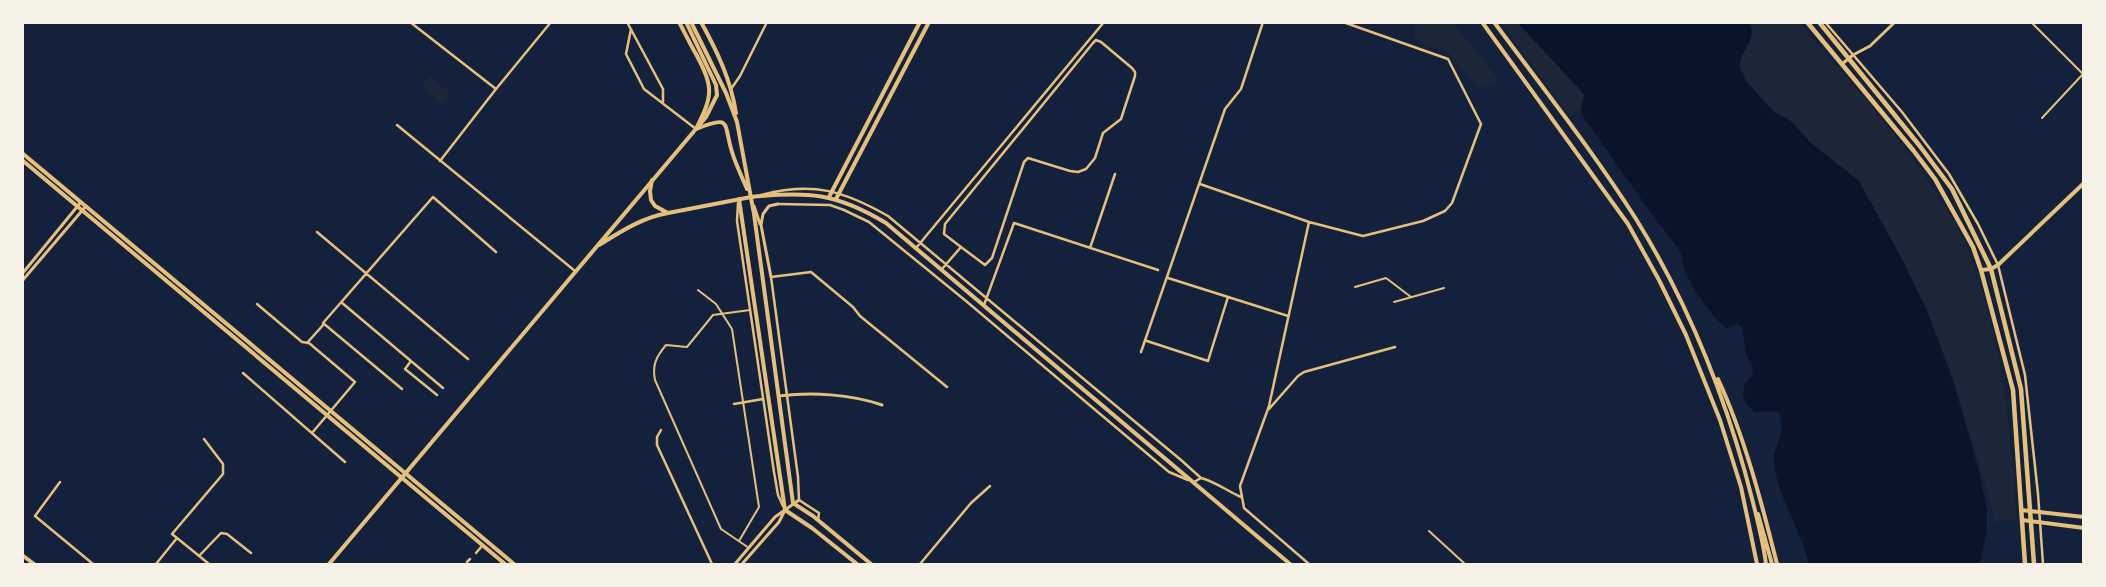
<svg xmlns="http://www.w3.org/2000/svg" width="2106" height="587" font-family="'Alegreya Sans',sans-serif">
<rect width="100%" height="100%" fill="#14213d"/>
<!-- green -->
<path fill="#1d2539" d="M 1415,23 L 1453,23 L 1500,81 L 1480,88 L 1446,50 L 1428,47 L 1413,36 Z
M 1501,23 L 1518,23 L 1560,66 L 1584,94 L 1581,110 L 1570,116 Z
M 1750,23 L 1800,23 C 1857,91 1921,158 1962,237 C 1968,248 1971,261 1976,273 C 2005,354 2010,435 2017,519 L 1995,522 L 1985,483 L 1946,358 L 1904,263 L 1859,181 L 1812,144 L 1785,117 L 1774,112 L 1747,82 L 1739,66 L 1742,55 L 1749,43 L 1752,26 Z
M 430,76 L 448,91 L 449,97 L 443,104 L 422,86 Z"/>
<!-- water -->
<path fill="#0b132b" d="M 1518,23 L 1750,23 L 1752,33 L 1749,43 L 1742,55 L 1739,66 L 1747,82 L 1774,112 L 1791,121 L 1812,144 L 1859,181 L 1904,263 L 1927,311 L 1953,380 L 1979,471 L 1987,510 L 1987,528 L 1980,564 L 1809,564 C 1803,533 1773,489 1774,458 C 1775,443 1787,433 1779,413 L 1773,411 L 1755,412 L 1746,404 L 1743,395 L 1744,386 L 1752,374 L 1753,369 L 1746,354 L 1742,327 L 1736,324 L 1727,329 L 1714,317 L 1695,290 L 1685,273 L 1681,254 L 1675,244 L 1653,216 L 1582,115 L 1581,110 L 1584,95 L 1581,91 Z"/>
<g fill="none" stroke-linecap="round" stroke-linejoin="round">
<!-- pedestrian -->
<path stroke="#e5c07b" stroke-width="2" d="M 2031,22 L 2083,74
M 2042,118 L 2083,74
M 1355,287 L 1386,278 L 1411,297
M 698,290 L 716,304 L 732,329 L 759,507 L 739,541
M 1394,302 L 1444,288
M 1429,531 L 1465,564
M 749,548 L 721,529 L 655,380 C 652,365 656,357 666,345 L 687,347 L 713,315 L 750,310"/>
<!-- minor -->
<path stroke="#e5c07b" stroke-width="2.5" d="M 410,22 L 496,89
M 627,22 L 663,89 L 663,102
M 1825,22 L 1902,112 L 1949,174 L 1978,224 L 1998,265 L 2025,375 L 2038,494 L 2043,564
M 631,29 L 626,54 L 644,89 L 696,129
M 731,89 L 740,76 L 767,22
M 397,125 L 575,271
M 440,161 L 496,89 L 551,22
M 1200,184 L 1309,222 L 1363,236 L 1423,221 L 1445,211 L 1452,203 L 1481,124 L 1448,59 L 1343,22
M 761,195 C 813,181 844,191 888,216 L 1181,460 L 1201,478
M 738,203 L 737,221 L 774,472 L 778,495 L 783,506
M 778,204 L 830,205 L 844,210 L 869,222 L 966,301 L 1169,472 L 1188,480
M 1309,222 L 1269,406 L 1240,486 L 1244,508 L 1309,564
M 317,232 L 468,359
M 916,248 L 1104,22
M 1090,248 L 1115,174
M 942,269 L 961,247 L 985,265 L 992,258 L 1024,162 L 1028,158 L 1070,171 L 1078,172 L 1086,169 L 1095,158 L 1103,133 L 1121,119 L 1135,76 L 1135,72 L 1132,68 L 1101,42 L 1096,40 L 1093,43 L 945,224 L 944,234 L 961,247
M 1168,278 L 1288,316
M 341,302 L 443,388
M 257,304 L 302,342 L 309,343 L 355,382 L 312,433
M 984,305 L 1014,223 L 1158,270
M 1147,341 L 1208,361 L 1228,297
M 307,343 L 324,324
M 1141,352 L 1225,109 L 1241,89 L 1263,22
M 411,361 L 405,369 L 437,395
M 243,373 L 345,462
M 402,389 L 323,323 L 433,197 L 496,252
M 734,404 L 763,399
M 1269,409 L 1298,376 L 1304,372 L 1395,347
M 661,430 L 657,437 L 657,445 L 712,564
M 60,482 L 35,516 L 93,564
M 1194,482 L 1201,478 C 1216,482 1227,491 1241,497
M 818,520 L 819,513 L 799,500 L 798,477 L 771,277 L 811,272 L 853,307 L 860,316 L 947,387
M 177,538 L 172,534 L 223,474 L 223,464 L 204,439
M 476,553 L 482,546
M 199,556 L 221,533 L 227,534 L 251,553
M 467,562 L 470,559
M 156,564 L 177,538 L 209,564
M 920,564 L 971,503 L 990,486"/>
<!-- tertiary -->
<path stroke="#e5c07b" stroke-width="3" d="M 1842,64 L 1853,55 L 1870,46 L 1895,22
M 754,206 L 760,224
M 22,274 L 81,202
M 771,277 L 761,225 L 763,214 L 769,206 L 778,204
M 22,281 L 86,206
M 779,396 C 812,392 850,394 882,405
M 735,564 L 775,517 L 799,500
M 742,564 L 779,522 L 785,510"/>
<!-- secondary -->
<path stroke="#e5c07b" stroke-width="4" d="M 22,153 L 514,564
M 22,160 L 505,564
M 751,197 C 808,191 836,193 886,223 L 1290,564
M 829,197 L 920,22
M 836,199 L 929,22
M 599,245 C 620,232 643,217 668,213
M 1981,270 L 1991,269 L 1998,265 L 2084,183
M 22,555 L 34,564
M 329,564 L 706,117 L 717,95"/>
<!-- primary -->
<path stroke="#e5c07b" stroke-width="4" d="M 679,22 C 685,33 690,44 696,54 C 714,88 713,95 696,129
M 686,22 L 716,85 L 717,95
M 691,22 L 726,93 L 737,122 L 754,214 L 793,503 L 813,516 L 871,564
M 701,22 C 717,51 731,80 736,113
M 1482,22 L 1628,224 L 1659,280 L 1686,335 L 1720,420 L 1741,487 L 1757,564
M 1494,22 C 1542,87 1593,151 1636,219 C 1685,298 1720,383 1745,472 C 1753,503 1762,533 1766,564
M 696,129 C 733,114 723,124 732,152 C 736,165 742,177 747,189
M 652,180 L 650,191 L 651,200 L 655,206 L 668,213 L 751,197
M 739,199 L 785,510 L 812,528 L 857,564
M 1718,379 C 1744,435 1762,504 1777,564
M 2021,510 L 2084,517
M 1758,514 L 1772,564
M 2022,520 L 2084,528"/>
<!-- trunk -->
<path stroke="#e5c07b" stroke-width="4.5" d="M 1807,22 L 1913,150 L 1935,179 L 1973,247 L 1981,270 L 2013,390 L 2025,564
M 1819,22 L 1919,145 L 1952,189 L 1991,269 L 2021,389 L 2034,564"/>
</g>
<!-- border -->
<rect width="2106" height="587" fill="none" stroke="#f6f1e7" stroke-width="48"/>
</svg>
